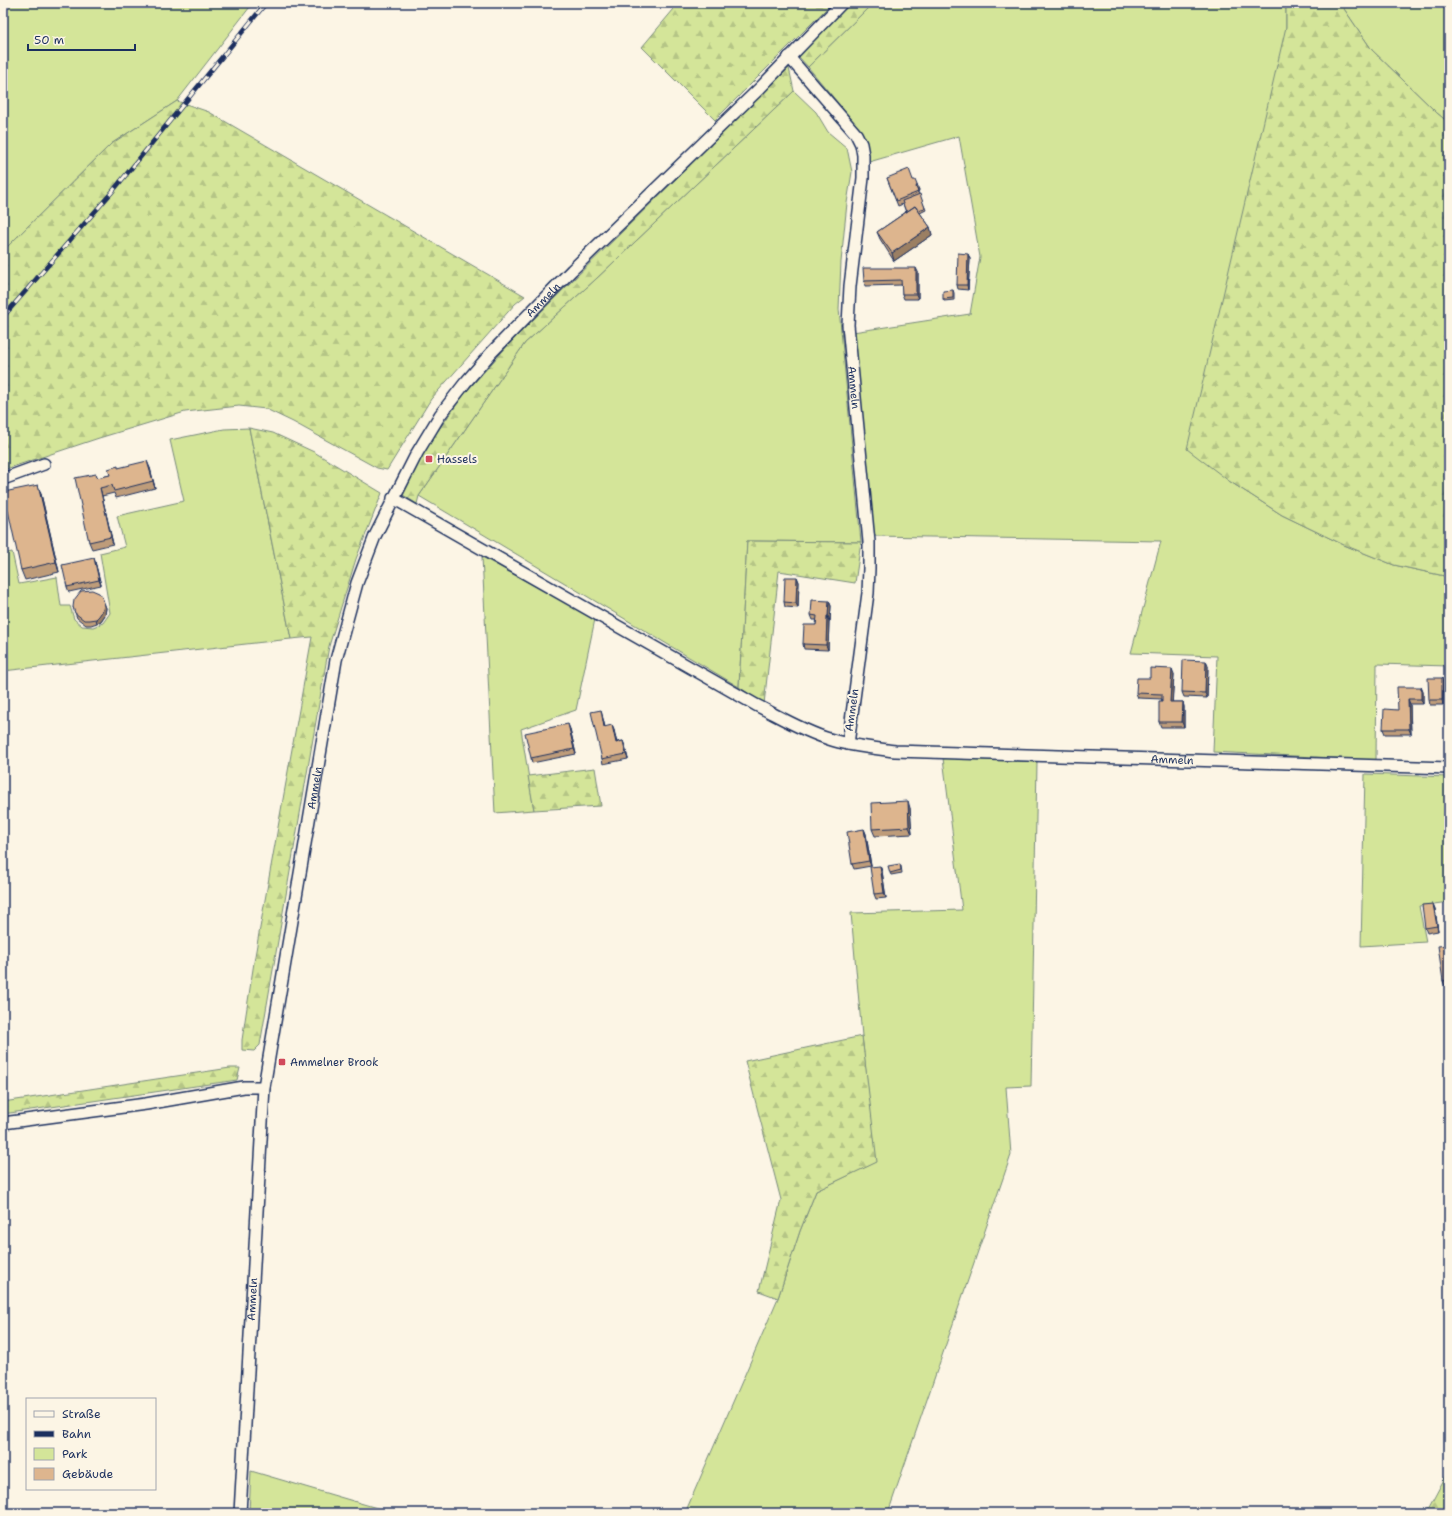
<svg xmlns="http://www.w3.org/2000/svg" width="1452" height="1516" font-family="'Shantell Sans',sans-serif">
<defs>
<pattern id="forest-firs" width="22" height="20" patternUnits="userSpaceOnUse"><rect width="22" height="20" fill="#d4e599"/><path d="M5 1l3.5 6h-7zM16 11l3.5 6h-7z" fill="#b5c586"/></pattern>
</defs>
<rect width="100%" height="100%" fill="#fcf5e5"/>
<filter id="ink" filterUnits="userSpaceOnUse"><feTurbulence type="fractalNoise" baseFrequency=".025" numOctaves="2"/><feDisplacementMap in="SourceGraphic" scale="8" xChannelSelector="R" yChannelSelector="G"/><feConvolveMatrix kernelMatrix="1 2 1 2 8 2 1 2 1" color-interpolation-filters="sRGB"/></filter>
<g filter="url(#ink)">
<!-- green -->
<path fill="#d4e599" stroke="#788a7c" d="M 3,3 L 253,3 L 177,101 L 111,144 L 3,251 Z
M 873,3 L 1286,3 L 1286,27 L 1229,481 L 1282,515 L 1344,545 L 1394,565 L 1449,577 L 1449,666 L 1377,664 L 1376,760 L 1213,752 L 1217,656 L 1131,653 L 1161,541 L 873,536 L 853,332 L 970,314 L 980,257 L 959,136 L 869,162 L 865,141 L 853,121 L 808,67 Z
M 1340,3 L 1449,3 L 1449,123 L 1437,113 L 1372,50 Z
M 794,91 L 816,112 L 828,132 L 847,148 L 852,172 L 847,203 L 841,262 L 839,309 L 861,542 L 747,541 L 739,687 L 419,496 L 525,343 L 596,279 Z
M 249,428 L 291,639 L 3,671 L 3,554 L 12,552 L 19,584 L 57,577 L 61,606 L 70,606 L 74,619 L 82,626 L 93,627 L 103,623 L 110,613 L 100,553 L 125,547 L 117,516 L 184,501 L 170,440 L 224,429 Z
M 482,557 L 595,619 L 576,710 L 521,729 L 534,810 L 495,813 Z
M 943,758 L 1037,762 L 1031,1086 L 1006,1087 L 1011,1155 L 888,1513 L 685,1513 L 778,1298 L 800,1231 L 816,1191 L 876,1162 L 862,1036 L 851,913 L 962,910 Z
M 1365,774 L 1449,777 L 1449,902 L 1419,906 L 1426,942 L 1361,946 Z
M 251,1471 L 394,1513 L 249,1513 Z"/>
<!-- forest -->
<path fill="url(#forest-firs)" stroke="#788a7c" d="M 679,3 L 832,3 L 715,120 L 642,47 Z
M 851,3 L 873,3 L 808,67 L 798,56 Z
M 1286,3 L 1340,3 L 1372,50 L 1437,113 L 1449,123 L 1449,577 L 1394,565 L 1344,545 L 1282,515 L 1229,481 L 1187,449 L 1286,27 Z
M 789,68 L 794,91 L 596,279 L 525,343 L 419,496 L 417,504 L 403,495 L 426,447 L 466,392 L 517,335 Z
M 177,101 L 209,112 L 525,296 L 515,304 L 431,399 L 387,470 L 377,468 L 293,422 L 266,409 L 239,406 L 185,412 L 99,438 L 3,470 L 3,251 L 111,144 Z
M 249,428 L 273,433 L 314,452 L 382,493 L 356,559 L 329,646 L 260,1045 L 254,1051 L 242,1050 L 242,1040 L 255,956 L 312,637 L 291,639 Z
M 747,541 L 861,542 L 855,583 L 779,571 L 764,704 L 739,687 Z
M 595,768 L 601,806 L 534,810 L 528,776 Z
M 862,1036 L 877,1162 L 816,1191 L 800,1231 L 778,1298 L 759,1291 L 781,1200 L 745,1061 Z
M 230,1068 L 240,1068 L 237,1080 L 3,1114 L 3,1102 Z
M 1449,1470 L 1449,1513 L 1426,1513 Z"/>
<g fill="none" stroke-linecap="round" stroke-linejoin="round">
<defs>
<g id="street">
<path id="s1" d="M 789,57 L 856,134 L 861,144 L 863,155 L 863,178 L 850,286 L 848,325 L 869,542 L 869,568 L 868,593 L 848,744"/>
<path d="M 3,479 L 44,464"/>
<path id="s2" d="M 393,498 L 756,705 C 780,717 803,731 829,739 C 850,746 873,748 895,751 L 1449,768"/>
<path d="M 3,1123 L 146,1104 L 244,1087 L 264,1087"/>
<path id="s3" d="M 240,1513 L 264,1087 L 336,660 L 357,583 L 375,536 L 417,453 L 440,415 L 465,383 L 491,353 L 572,270 L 760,88 L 842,3"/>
</g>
</defs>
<!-- street casing -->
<use href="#street" stroke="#1b2f5e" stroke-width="14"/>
<!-- street -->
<use href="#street" stroke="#fcf5e5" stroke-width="11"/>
<defs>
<path id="rail" d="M 3,317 L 112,192 L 266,3"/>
</defs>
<!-- rail casing -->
<use href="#rail" stroke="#1b2f5e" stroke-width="4.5"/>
<!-- rail -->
<use href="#rail" stroke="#fcf5e5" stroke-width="3" stroke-dasharray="9" stroke-linecap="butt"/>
</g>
<!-- wall -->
<path fill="#be9c7a" stroke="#1b2f5e" d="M 887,178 L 913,180 L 919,190 L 918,192 L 926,210 L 920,213 L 930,227 L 932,235 L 894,261 L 880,239 L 877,232 L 906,212 L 903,204 L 898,206 Z
M 968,254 L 970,259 L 968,290 L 958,289 L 957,285 Z
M 918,272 L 918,299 L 904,299 L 902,294 L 902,285 L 865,286 L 864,281 Z
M 953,290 L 954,293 L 954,300 L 944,301 L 943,299 Z
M 119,468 L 150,468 L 155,488 L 116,498 L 114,493 L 102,496 L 113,544 L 92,549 L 89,542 L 96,474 L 98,478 L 110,475 Z
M 41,494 L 59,572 L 25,580 L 21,570 Z
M 94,558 L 101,585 L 69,592 L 67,587 Z
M 797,577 L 799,582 L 798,608 L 785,607 L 784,602 Z
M 102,597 L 106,608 L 105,615 L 101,621 L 97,623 L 91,625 L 86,625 L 77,618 L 73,607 Z
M 829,601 L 831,606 L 830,621 L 829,621 L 828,650 L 804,649 L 803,644 L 816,625 L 817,620 L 813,620 L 811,615 Z
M 1208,666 L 1207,698 L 1184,697 L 1182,692 Z
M 1174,674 L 1172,702 L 1183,702 L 1184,707 L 1184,727 L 1161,727 L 1159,722 L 1162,699 L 1138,698 L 1136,693 L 1150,678 Z
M 1442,678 L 1444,683 L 1443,705 L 1430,705 L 1429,700 Z
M 1421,687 L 1423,692 L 1423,704 L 1410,704 L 1411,734 L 1385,734 L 1383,729 L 1398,710 Z
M 602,715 L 605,727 L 614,730 L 616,742 L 623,741 L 628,759 L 603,764 L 602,759 Z
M 570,729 L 576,754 L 532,763 L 531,758 Z
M 910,808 L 912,834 L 875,836 L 872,829 Z
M 864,829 L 866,834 L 871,866 L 854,869 L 852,864 Z
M 880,866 L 882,871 L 886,898 L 876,899 L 874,894 Z
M 901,866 L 902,873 L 891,875 L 890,873 Z
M 1433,904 L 1435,909 L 1438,931 L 1427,933 L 1425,928 Z
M 1449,945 L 1449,985 L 1445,986 L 1443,981 Z"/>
<!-- shaded-wall -->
<path fill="#9b7f63" stroke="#1b2f5e" d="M 917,185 L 919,190 L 918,192 L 916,187 Z
M 930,227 L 932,235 L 894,261 L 892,253 Z
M 968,254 L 970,259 L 968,290 L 967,285 Z
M 916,268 L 918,272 L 918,299 L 916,294 Z
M 147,461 L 150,468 L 155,488 L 153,481 Z
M 38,485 L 41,494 L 59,572 L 56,562 Z
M 100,488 L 102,496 L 113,544 L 111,537 Z
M 94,558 L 95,562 L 101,585 L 99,580 Z
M 797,577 L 799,582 L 798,608 L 796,603 Z
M 829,601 L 831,606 L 830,621 L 828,616 Z
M 104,603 L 106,608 L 105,615 L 101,621 L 97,623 L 96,619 Z
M 827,616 L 829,621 L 828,650 L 826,645 Z
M 1206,661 L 1208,666 L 1207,698 L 1205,693 Z
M 1172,669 L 1174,674 L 1172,707 L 1170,702 Z
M 1442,678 L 1444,683 L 1443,705 L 1442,700 Z
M 1421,687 L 1423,692 L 1423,704 L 1421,699 Z
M 1408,699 L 1410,704 L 1411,734 L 1409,729 Z
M 1183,702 L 1184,707 L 1184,727 L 1182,722 Z
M 601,710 L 602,715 L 606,732 L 604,727 Z
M 568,724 L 570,729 L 576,754 L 574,749 Z
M 612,725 L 614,730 L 618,747 L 616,743 Z
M 623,741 L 625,746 L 628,759 L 626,754 Z
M 908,801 L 910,808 L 912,834 L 909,827 Z
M 864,829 L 866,834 L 871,866 L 869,861 Z
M 880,866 L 882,871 L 886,898 L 884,893 Z
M 1433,904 L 1435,909 L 1438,931 L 1437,926 Z"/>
<!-- building -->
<path fill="#ddb58e" stroke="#1b2f5e" d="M 909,169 L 913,180 L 915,180 L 917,185 L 916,187 L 918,192 L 896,201 L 887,178 Z
M 920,194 L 925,208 L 918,210 L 915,206 L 906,212 L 902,201 Z
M 915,206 L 930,227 L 892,253 L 877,232 Z
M 958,253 L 968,254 L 967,285 L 957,285 Z
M 863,268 L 916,268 L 916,294 L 902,294 L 901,280 L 864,281 Z
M 953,290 L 953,298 L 943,299 L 943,291 Z
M 147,461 L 153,481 L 114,491 L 112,485 L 100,488 L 111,537 L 89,542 L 75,478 L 96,474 L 97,478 L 110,475 L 108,469 L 118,466 L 118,468 Z
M 38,485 L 56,562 L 21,570 L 4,492 Z
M 94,558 L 99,580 L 67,587 L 62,565 Z
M 785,577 L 797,577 L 796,603 L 784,602 Z
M 92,590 L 99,593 L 102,597 L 104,603 L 103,610 L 99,616 L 96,619 L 89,620 L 84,620 L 75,613 L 73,607 L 74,600 L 81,591 Z
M 812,600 L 829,601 L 828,616 L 827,616 L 826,645 L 803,644 L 804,625 L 816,625 L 817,616 L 811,615 Z
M 1183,660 L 1206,661 L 1205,693 L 1182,692 Z
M 1150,668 L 1172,669 L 1170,702 L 1183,702 L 1182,722 L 1159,722 L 1159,701 L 1162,701 L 1162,694 L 1136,693 L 1137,678 L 1150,678 Z
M 1428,678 L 1442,678 L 1442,700 L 1429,700 Z
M 1397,687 L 1421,687 L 1421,699 L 1408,699 L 1409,729 L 1383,729 L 1384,709 L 1398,710 Z
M 601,710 L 604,727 L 612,725 L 616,743 L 623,741 L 626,754 L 602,759 L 591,712 Z
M 568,724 L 574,749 L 531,758 L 525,733 Z
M 908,801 L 909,827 L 872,829 L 871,803 Z
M 864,829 L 869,861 L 852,864 L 847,832 Z
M 900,864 L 901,870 L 890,873 L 888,866 Z
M 880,866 L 884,893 L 874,894 L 870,867 Z
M 1433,904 L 1437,926 L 1425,928 L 1422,905 Z
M 1449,945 L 1449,980 L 1443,981 L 1438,946 Z"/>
</g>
<!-- markers -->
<g fill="#d1495b" stroke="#fcf5e5" stroke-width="1.5">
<rect x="425" y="455" width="8" height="8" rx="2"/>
<rect x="278" y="1058" width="8" height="8" rx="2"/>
</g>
<g text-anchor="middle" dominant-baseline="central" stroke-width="4" stroke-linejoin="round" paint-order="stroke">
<!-- street labels -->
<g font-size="11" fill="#1b2f5e" stroke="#fcf5e5">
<text stroke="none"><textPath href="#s3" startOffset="1282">Ammeln</textPath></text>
<text stroke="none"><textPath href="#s1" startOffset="358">Ammeln</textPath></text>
<text transform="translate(852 710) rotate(-82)">Ammeln</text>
<text stroke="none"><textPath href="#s2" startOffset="843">Ammeln</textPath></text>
<text stroke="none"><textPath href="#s3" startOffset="730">Ammeln</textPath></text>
<text stroke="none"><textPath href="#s3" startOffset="214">Ammeln</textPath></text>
</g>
<!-- poi labels -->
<g font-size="11" fill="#1b2f5e" stroke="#fcf5e5" text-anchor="start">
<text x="437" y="459">Hassels</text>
<text x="290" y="1062">Ammelner Brook</text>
</g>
</g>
<!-- margin -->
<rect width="1452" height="1516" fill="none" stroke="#fcf5e5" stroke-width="16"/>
<rect x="8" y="8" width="1436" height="1500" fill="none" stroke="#1b2f5e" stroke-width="1.5" filter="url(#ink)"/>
<!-- legend -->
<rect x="26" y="1398" width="130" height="92" fill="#fcf5e5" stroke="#a2a6af"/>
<rect x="34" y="1411" width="20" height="6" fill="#fcf5e5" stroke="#a2a6af"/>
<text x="62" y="1418" font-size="12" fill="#1b2f5e">Straße</text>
<rect x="34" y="1431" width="20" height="6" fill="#1b2f5e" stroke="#a2a6af"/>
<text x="62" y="1438" font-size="12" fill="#1b2f5e">Bahn</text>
<rect x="34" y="1448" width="20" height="12" fill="#d4e599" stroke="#a2a6af"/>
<text x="62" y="1458" font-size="12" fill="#1b2f5e">Park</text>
<rect x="34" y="1468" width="20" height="12" fill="#ddb58e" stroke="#a2a6af"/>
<text x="62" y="1478" font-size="12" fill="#1b2f5e">Gebäude</text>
<!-- scale -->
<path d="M28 44v6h107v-6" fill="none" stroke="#1b2f5e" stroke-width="2"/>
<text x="34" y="44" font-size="12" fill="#1b2f5e" stroke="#fcf5e5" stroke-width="3" paint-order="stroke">50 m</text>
</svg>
